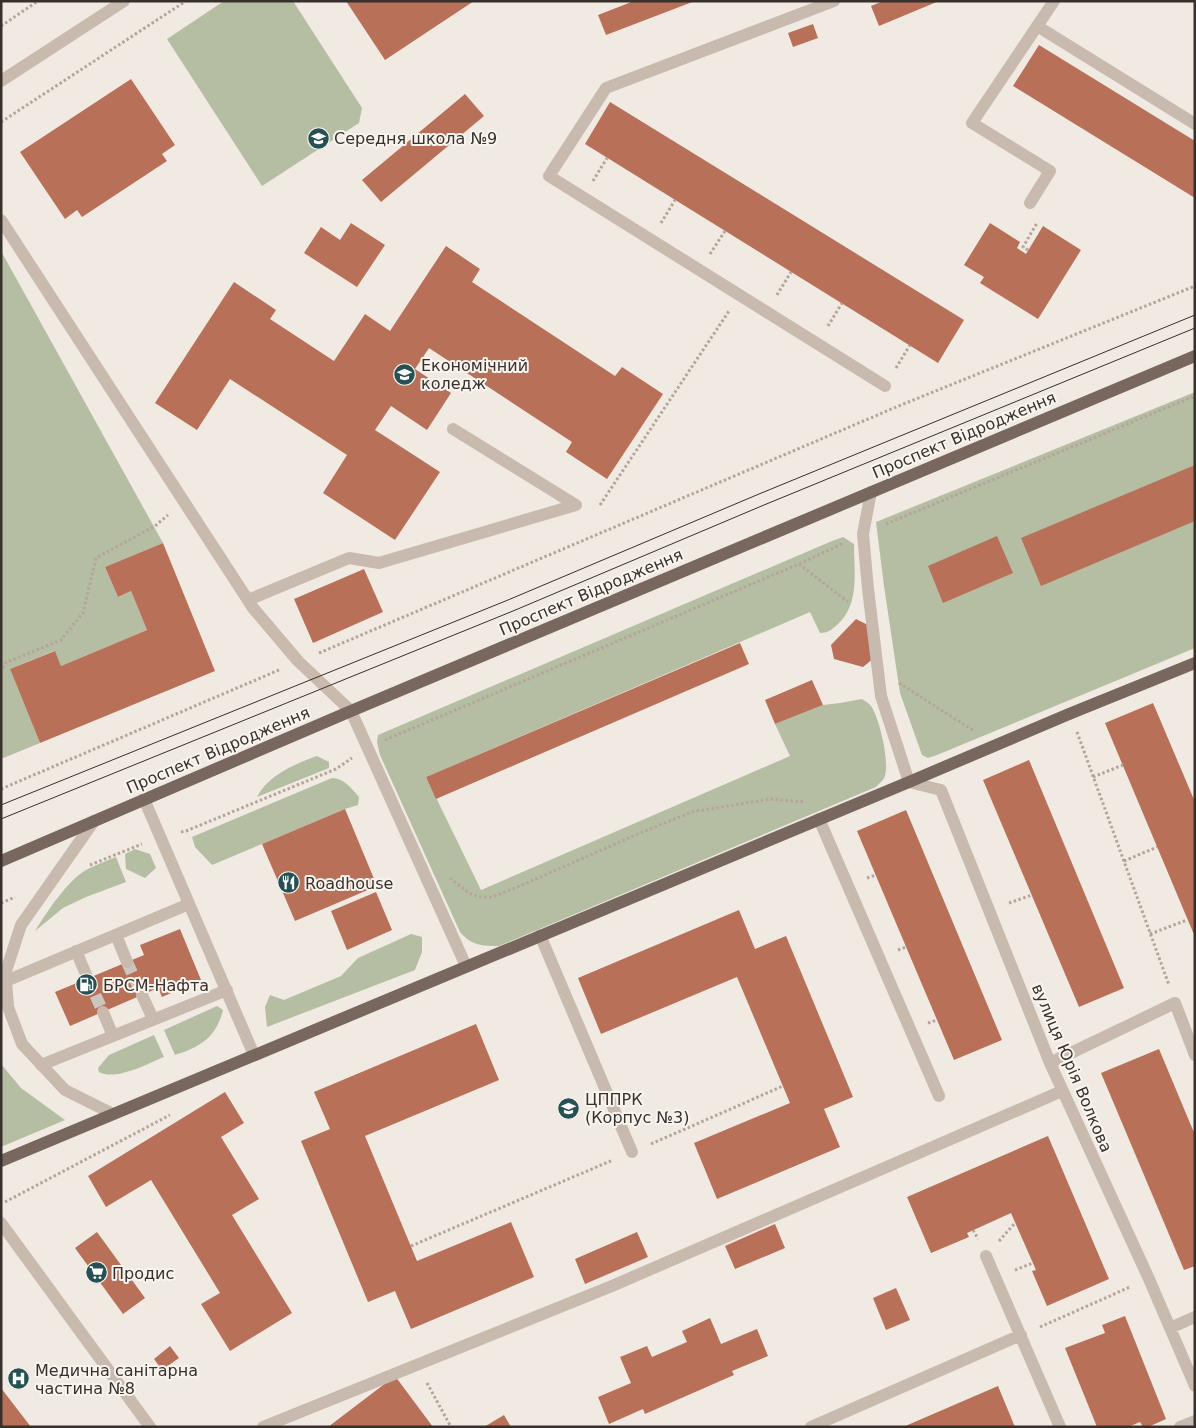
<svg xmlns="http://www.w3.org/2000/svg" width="1196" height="1428" font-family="'DejaVu Sans',sans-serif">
<rect width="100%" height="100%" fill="#f1eae2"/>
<!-- green -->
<path fill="#b5bea3" d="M 224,1 L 293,1 L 362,108 L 359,123 L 262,186 L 167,39 Z
M 1,251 L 163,543 L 105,567 L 118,597 L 131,591 L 147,630 L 61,666 L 54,651 L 10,669 L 40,743 L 1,759 Z
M 1195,392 L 1195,648 L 937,755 L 928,758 L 922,755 L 900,693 L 884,586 L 876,522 Z
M 843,537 L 854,544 C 854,572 860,605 837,625 C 831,630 828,633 820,633 L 810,612 L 426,777 L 481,890 L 790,756 L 775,724 L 823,705 L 840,703 L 862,699 C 865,701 869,703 871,706 C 879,717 891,765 884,778 C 883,781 878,784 876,787 L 499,946 C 482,946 472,946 460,932 L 380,755 L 377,742 L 378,735 L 832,541 Z
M 317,756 L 329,762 L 329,768 L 257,797 C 268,775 295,764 317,756 Z
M 332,778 C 344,778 351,788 359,797 L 358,805 L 345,809 L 212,865 L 195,847 L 192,837 Z
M 135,849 L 150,854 L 156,868 L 145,878 L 126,869 L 125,854 Z
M 116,857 L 126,882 L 86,897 L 63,908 L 35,931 C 47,912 67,881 86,870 C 95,865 106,861 116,857 Z
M 411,934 L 422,937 L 422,952 L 415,970 L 267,1027 L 265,1007 L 270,995 L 284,1000 L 341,976 L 358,958 Z
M 217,1006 L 223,1010 C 216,1038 200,1047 175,1055 L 164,1030 Z
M 154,1035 L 164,1057 C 147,1064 116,1081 99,1072 L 98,1068 L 109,1055 Z
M 1,1064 L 21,1088 L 65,1120 L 1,1147 Z"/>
<!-- building -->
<path fill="#b87059" d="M 346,1 L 474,1 L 385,60 Z
M 634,1 L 695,1 L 606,35 L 598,15 Z
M 883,1 L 939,1 L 879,26 L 871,6 Z
M 813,24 L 818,38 L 793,47 L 788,33 Z
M 1039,45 L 1195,141 L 1195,198 L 1013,86 Z
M 131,79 L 175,145 L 162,154 L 167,161 L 82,217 L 77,210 L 65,219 L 20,152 Z
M 465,94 L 484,116 L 381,202 L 362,180 Z
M 610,102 L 964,320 L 938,363 L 585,144 Z
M 351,223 L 385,245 L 357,287 L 304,253 L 321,227 L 340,240 Z
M 990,223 L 1020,242 L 1017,248 L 1026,254 L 1043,226 L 1081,250 L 1038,319 L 980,283 L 984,277 L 964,265 Z
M 446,246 L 480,269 L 472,282 L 615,376 L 622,367 L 663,394 L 607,479 L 566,452 L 572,442 L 429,348 L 415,369 L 451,393 L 427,430 L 391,406 L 375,430 L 440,472 L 395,540 L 323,493 L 347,455 L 230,379 L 197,430 L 155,403 L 234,282 L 276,310 L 270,319 L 334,361 L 365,314 L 390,331 Z
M 1195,465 L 1195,521 L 1041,586 L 1021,538 Z
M 997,536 L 1013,573 L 943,603 L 928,566 Z
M 163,543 L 215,671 L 40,743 L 10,669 L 55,651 L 61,666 L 147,630 L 131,591 L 118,597 L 105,567 Z
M 364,569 L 383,612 L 313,643 L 294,599 Z
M 856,619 L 870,626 L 874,658 L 863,667 L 834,659 L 831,645 Z
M 740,643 L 749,664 L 436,799 L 426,777 Z
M 812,680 L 823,705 L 775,724 L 765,700 Z
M 1153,703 L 1195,802 L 1195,937 L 1105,723 Z
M 1029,760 L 1124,988 L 1079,1007 L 983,780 Z
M 345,809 L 377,886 L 295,921 L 262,844 Z
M 906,810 L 1002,1040 L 954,1060 L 857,831 Z
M 376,892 L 392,930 L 347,950 L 331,911 Z
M 739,910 L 755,949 L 786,936 L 853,1097 L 824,1109 L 840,1147 L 717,1199 L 694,1143 L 790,1103 L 737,977 L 601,1034 L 578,978 Z
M 180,929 L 201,980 L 162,997 L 158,988 L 70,1026 L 55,992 L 144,955 L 140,945 Z
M 476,1024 L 499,1080 L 365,1136 L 417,1261 L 511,1222 L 534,1277 L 411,1329 L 395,1291 L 368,1302 L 301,1141 L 330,1129 L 314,1092 Z
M 1159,1049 L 1195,1135 L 1195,1266 L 1184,1270 L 1101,1073 Z
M 225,1092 L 244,1123 L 221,1137 L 259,1199 L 232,1215 L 292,1313 L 230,1351 L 201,1304 L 220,1293 L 151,1180 L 106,1207 L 88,1176 Z
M 1048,1136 L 1109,1279 L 1047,1306 L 1032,1271 L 1036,1270 L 1011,1213 L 967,1233 L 969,1237 L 931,1253 L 907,1197 Z
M 775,1224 L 785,1248 L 735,1269 L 725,1246 Z
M 97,1232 L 145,1298 L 123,1314 L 75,1248 Z
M 637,1232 L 648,1257 L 585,1284 L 575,1259 Z
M 896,1288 L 910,1320 L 886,1330 L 873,1298 Z
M 1125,1316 L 1166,1419 L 1148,1427 L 1143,1427 L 1140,1422 L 1128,1427 L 1097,1427 L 1065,1348 L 1105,1333 L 1102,1325 Z
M 710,1318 L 721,1344 L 757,1329 L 768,1356 L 732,1371 L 734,1375 L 645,1414 L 643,1409 L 609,1424 L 598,1397 L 631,1383 L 620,1357 L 647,1346 L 652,1357 L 687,1342 L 682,1331 Z
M 170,1346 L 179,1358 L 162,1370 L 154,1359 Z
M 395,1376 L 433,1427 L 328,1427 Z
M 998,1386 L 1015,1427 L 903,1427 Z
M 1,1388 L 31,1427 L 1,1427 Z
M 504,1415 L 511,1427 L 484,1427 Z"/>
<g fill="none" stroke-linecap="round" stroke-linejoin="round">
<!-- minor-tunnel -->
<path stroke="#ccc5be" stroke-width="12" stroke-dasharray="12 6" stroke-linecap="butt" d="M 127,962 L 142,995
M 88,979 L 103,1012"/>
<!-- path -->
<path stroke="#b4a499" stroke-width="3" stroke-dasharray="2.5 2.5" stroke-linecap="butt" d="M 1,26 L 38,1
M 1,122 L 186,1
M 593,181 L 607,158
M 661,223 L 675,200
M 1028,250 L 1023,247 L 1037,223
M 710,254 L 725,231
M 777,295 L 791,272
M 828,326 L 842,303
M 896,368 L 910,345
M 600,505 L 729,311
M 886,524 L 1195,396
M 799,564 L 848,602
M 319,653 L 901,405 L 1195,286
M 1,673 L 5,663 L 61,640 L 83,613 L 96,558 L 155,526 L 168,515
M 899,683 L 974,731
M 1077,732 L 1169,985
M 385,740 L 799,564 L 844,543
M 1093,777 L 1123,765
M 1,789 L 279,670
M 181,832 L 186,831 L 336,769 L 352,758
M 1124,861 L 1157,847
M 90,865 L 142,844
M 450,878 L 469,893 L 479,897 L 492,897 L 520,886 L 640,833 L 692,812 L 770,799 L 805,802
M 867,878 L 876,875
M 1,903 L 15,897
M 1009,903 L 1032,895
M 1150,934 L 1187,920
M 898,950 L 906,947
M 928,1023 L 937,1020
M 651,1144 L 783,1086
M 5,1202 L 170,1115
M 973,1230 L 978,1239
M 999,1241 L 1015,1223
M 411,1246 L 613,1160
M 1015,1270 L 1033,1263
M 1040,1327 L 1130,1287
M 427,1383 L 451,1427"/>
<!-- minor -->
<path stroke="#c8baaf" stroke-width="12" d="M 834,1 L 606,88 L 549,176 L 885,386
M 1037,26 L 1195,124
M 1,81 L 124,1
M 1030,203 L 1050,171 L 972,123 L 1054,1
M 1,220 L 253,608 L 298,661 L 351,711 L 466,966
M 871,492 L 863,534 L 868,589 L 881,696 L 909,782 L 941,790 L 1050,1063 L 1149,1279 L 1195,1386
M 248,600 L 349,558 L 379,563 L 576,505 L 453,429
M 144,799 L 254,1055
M 819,819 L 939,1096
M 94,821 L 21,925 L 6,971 L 6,981 L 8,1007 L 22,1044 L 65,1090 L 113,1114
M 116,935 L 127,962
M 540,935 L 632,1152
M 76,951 L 88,979
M 6,981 L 189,904
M 142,995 L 153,1019
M 103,1012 L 113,1036
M 1050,1063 L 1175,1003 L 1195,1055
M 41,1065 L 227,990
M 1,1223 L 150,1427
M 986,1256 L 1060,1427
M 1170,1328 L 1195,1317
M 263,1427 L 612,1286 L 1062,1091
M 811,1427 L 1021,1335
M 1180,1427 L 1195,1421"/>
<!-- major -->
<path stroke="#77675f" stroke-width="12" d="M 1,861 L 351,711 L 1195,356
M 1,1161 L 909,782 L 1069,714 L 1195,663"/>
<!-- tram -->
<path stroke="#38302c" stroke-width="1" d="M 1,805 L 508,600 L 759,494 L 1195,315
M 1,819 L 513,611 L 764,505 L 1195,328"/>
</g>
<!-- icons -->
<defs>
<symbol id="school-disc" viewBox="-11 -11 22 22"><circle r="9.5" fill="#265154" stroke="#f9f4ee"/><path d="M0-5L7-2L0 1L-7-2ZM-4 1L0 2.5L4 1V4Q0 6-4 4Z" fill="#fff"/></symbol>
<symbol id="university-disc" viewBox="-11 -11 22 22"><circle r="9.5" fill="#265154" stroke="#f9f4ee"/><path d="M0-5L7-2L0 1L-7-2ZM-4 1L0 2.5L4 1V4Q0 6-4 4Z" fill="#fff"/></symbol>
<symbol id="restaurant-disc" viewBox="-11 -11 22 22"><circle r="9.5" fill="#265154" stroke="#f9f4ee"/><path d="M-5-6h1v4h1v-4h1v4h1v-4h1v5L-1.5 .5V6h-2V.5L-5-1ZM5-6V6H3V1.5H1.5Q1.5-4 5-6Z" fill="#fff"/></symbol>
<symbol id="fuel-disc" viewBox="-11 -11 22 22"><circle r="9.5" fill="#265154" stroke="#f9f4ee"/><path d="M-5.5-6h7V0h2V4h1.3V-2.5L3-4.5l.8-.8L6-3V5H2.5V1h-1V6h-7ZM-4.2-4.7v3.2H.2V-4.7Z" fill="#fff"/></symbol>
<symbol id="supermarket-disc" viewBox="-11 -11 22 22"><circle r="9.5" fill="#265154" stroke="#f9f4ee"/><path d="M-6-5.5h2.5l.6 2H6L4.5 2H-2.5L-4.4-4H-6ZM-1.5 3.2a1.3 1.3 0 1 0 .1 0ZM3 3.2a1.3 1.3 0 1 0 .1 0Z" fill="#fff"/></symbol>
<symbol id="hospital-disc" viewBox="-11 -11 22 22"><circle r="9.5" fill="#265154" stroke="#f9f4ee"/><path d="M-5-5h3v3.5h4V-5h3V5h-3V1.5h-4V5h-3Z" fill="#fff"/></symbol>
</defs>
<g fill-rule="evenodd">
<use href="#school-disc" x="306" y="126" width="25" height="25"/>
<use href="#university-disc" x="392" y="362" width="25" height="25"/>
<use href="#restaurant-disc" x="276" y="870" width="25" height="25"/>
<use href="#fuel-disc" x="74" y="972" width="25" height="25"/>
<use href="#university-disc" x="556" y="1096" width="25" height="25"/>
<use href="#supermarket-disc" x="84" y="1260" width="25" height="25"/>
<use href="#hospital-disc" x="6" y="1366" width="25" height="25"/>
</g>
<g text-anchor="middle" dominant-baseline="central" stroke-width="4" stroke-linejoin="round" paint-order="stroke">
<!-- poi labels -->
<g font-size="16" fill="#38302c" stroke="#f9f4ee" text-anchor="start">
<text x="334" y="138">Середня школа №9</text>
<text x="421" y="365">Економічний<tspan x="421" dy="18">коледж</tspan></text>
<text x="305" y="883">Roadhouse</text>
<text x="103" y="985">БРСМ-Нафта</text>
<text x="585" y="1099">ЦППРК<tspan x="585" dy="18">(Корпус №3)</tspan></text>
<text x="112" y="1273">Продис</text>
<text x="35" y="1370">Медична санітарна<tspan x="35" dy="18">частина №8</tspan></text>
</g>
<!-- street labels -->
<g font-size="16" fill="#38302c" stroke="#f9f4ee">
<text transform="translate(964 435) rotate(-23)">Проспект Відродження</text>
<text transform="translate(591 592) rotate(-23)">Проспект Відродження</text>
<text transform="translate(218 750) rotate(-23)">Проспект Відродження</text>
<text transform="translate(1072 1068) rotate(67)">вулиця Юрія Волкова</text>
</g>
</g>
<!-- border -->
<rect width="1196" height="1428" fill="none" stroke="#38302c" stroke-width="5"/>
</svg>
